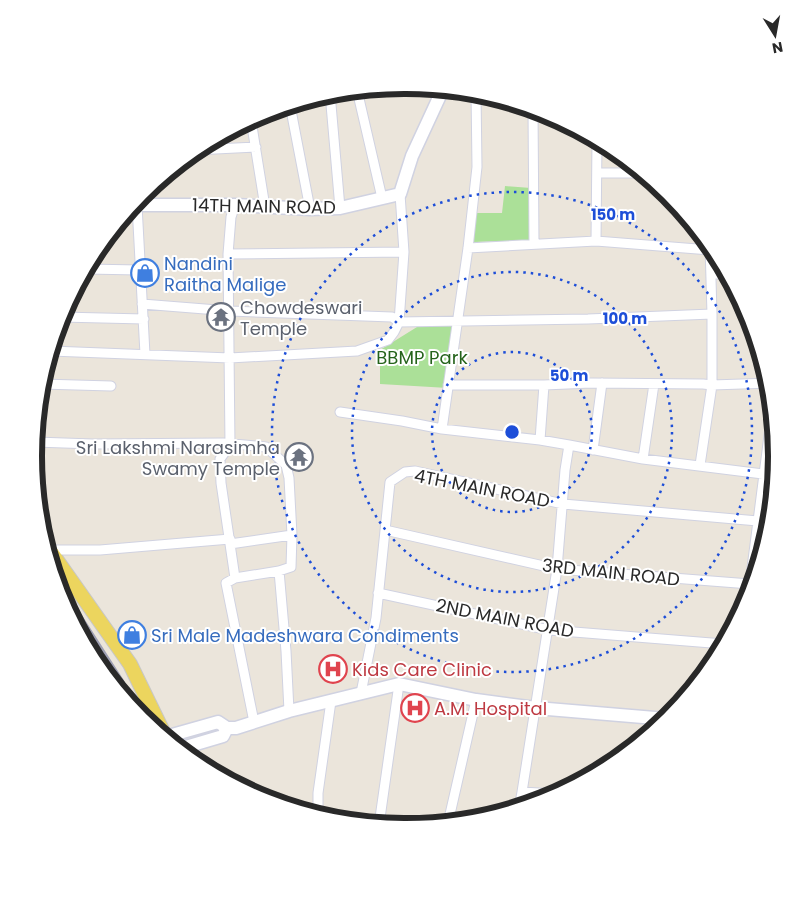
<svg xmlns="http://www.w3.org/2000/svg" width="810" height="912" font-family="Poppins,sans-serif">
<rect width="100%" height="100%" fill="#ebe5db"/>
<!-- green -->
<path fill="#abe098" d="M 505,186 L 531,188 L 530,240 L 473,242 L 475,213 L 502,213 Z
M 456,321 L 448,388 L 380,384 L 380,350 L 417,327 Z
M 773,420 L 776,456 L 769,529 L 751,588 Z"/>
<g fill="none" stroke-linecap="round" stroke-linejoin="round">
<defs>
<path id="street" d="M 330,93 L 340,208
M 316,97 L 357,90 L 382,198
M 290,105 L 310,209
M 533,109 L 534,244
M 251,120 L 265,207
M 196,150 L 256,147
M 597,173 L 643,173
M 400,194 L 404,252 L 399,322 L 588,319 L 712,314
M 137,205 L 145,354
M 235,205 L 231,217 L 228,254 L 230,445 L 220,459 L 221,483 L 235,578 L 226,583 L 254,722
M 596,241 L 597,140
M 468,248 L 596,241 L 710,250
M 228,254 L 404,252
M 86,269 L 139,270
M 711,274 L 726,274
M 61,317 L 144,319
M 51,351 L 230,358 L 357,351 L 388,340 L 394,332 L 399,322 L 392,317 L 230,311 L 142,304
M 41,384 L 111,386
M 448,385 L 544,385 L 591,383 L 703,384 L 712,385 L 769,383
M 340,412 L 402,421 L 442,429 L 540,440 L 569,445
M 442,429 L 468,248 L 477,167 L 476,92
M 540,440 L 544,385
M 35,442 L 93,444 L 223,443 L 266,447 L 286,465 L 289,478 L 292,535 L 291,567 L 279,571 L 235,578
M 593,450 L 602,383
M 643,459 L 654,384
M 700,465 L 712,385 L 712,314 L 710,245
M 385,530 L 557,569 L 750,584
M 230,544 L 292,535
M 49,550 L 100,550 L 230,539
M 279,571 L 286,651 L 289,711
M 378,593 L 549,630 L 724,644
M 748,599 L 772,412
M 361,693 L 376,618 L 390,482 L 405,472 L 415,471 L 563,504 L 758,521
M 331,701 L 318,793 L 318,806 L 321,816 L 334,820
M 556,794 L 522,792 L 557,569 L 565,470 L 569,445 L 643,459 L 763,474
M 519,808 L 522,792
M 448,823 L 476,700
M 379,825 L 399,684"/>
<path id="secondary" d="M 133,205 L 235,205 L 310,209 L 340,208 L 400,194 L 412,156 L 443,89
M 165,737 L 218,722 L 227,728 L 236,728 L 289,711 L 399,684 L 476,700 L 536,708 L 667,719
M 179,749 L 223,736 L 227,728"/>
<path id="primary" d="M 46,545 L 130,664 L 166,738"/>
</defs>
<!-- street casing -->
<use href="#street" stroke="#d0d2e1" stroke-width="11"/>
<!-- secondary casing -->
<use href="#secondary" stroke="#d0d2e1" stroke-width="15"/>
<!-- primary casing -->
<use href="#primary" stroke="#c7c7c7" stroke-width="16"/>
<!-- street -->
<use href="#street" stroke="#fff" stroke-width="9"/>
<!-- secondary -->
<use href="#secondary" stroke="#fff" stroke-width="12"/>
<!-- primary -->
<use href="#primary" stroke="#ecd55e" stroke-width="14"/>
<!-- rail -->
<path stroke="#9e9fb3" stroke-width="3" d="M 55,576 L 122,680 L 143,719
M 70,612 L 115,685"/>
</g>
<!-- distance rings -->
<g fill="none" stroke="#1d4ed8" stroke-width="2.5" stroke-dasharray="2.5 5">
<circle cx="512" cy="432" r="80"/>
<circle cx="512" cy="432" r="160"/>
<circle cx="512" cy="432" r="240"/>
</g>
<!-- icons -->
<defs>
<symbol id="shop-ring" viewBox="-11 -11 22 22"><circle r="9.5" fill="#fff" stroke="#3f7fe0" stroke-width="1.5"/><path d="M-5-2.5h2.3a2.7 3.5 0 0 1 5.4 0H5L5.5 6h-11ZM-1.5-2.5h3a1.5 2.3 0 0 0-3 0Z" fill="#3f7fe0"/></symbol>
<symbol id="temple-ring" viewBox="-11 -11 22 22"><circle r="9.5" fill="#fff" stroke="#6b7280" stroke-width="1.5"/><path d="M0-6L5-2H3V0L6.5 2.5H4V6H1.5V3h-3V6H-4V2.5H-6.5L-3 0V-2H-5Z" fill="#6b7280"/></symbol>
<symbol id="hospital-ring" viewBox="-11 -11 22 22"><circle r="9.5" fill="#fff" stroke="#e0444e" stroke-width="1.5"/><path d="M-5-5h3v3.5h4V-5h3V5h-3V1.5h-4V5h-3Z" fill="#e0444e"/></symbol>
</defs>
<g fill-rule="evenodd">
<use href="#shop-ring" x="129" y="257" width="32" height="32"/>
<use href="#temple-ring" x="205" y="301" width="32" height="32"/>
<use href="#temple-ring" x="283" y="441" width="32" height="32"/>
<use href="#shop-ring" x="116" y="619" width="32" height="32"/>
<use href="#hospital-ring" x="317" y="653" width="32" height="32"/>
<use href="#hospital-ring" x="399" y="692" width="32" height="32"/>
</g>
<g text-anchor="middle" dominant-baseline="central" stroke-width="4" stroke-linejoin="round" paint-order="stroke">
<!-- street labels -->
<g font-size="18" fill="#292929" stroke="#fff">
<text transform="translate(264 206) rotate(1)">14TH MAIN ROAD</text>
<text transform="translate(482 488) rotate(11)">4TH MAIN ROAD</text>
<text transform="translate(611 572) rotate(6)">3RD MAIN ROAD</text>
<text transform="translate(505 618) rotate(11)">2ND MAIN ROAD</text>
</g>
<!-- shop labels -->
<g font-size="18" fill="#366cbe" stroke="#fff" text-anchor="start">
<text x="164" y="263">Nandini<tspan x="164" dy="21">Raitha Malige</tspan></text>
<text x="151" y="635">Sri Male Madeshwara Condiments</text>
</g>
<!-- worship labels -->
<g font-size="18" fill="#5b616d" stroke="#fff" text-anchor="start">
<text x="240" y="307">Chowdeswari<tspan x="240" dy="21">Temple</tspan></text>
<text x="280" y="447" text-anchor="end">Sri Lakshmi Narasimha<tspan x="280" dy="21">Swamy Temple</tspan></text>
</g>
<!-- park labels -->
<g font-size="18" fill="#25631b" stroke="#fff">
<text x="422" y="357">BBMP Park</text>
</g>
<!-- health labels -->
<g font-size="18" fill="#be3a42" stroke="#fff" text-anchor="start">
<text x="352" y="669">Kids Care Clinic</text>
<text x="434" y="708">A.M. Hospital</text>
</g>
</g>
<!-- crop -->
<path d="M0 0H810V912H0ZM404 94H406A362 362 0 0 1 768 456V456A362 362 0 0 1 406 818H404A362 362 0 0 1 42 456V456A362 362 0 0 1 404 94Z" fill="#fff" fill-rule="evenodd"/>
<path fill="none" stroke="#292929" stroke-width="6" d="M404 94H406A362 362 0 0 1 768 456V456A362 362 0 0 1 406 818H404A362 362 0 0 1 42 456V456A362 362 0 0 1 404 94Z"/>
<circle cx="512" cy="432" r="8" fill="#1d4ed8" stroke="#fff" stroke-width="2.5"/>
<g font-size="15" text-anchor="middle" font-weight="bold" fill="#1d4ed8" stroke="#fff" stroke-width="4" stroke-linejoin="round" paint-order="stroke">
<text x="613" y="220">150 m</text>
<text x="625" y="324">100 m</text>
<text x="569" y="381">50 m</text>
</g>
<!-- north arrow -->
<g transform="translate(775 35) rotate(169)" stroke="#ffffff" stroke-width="4" paint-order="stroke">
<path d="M0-4L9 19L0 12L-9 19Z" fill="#292929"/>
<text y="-8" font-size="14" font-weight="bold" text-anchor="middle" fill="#292929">N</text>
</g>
</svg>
